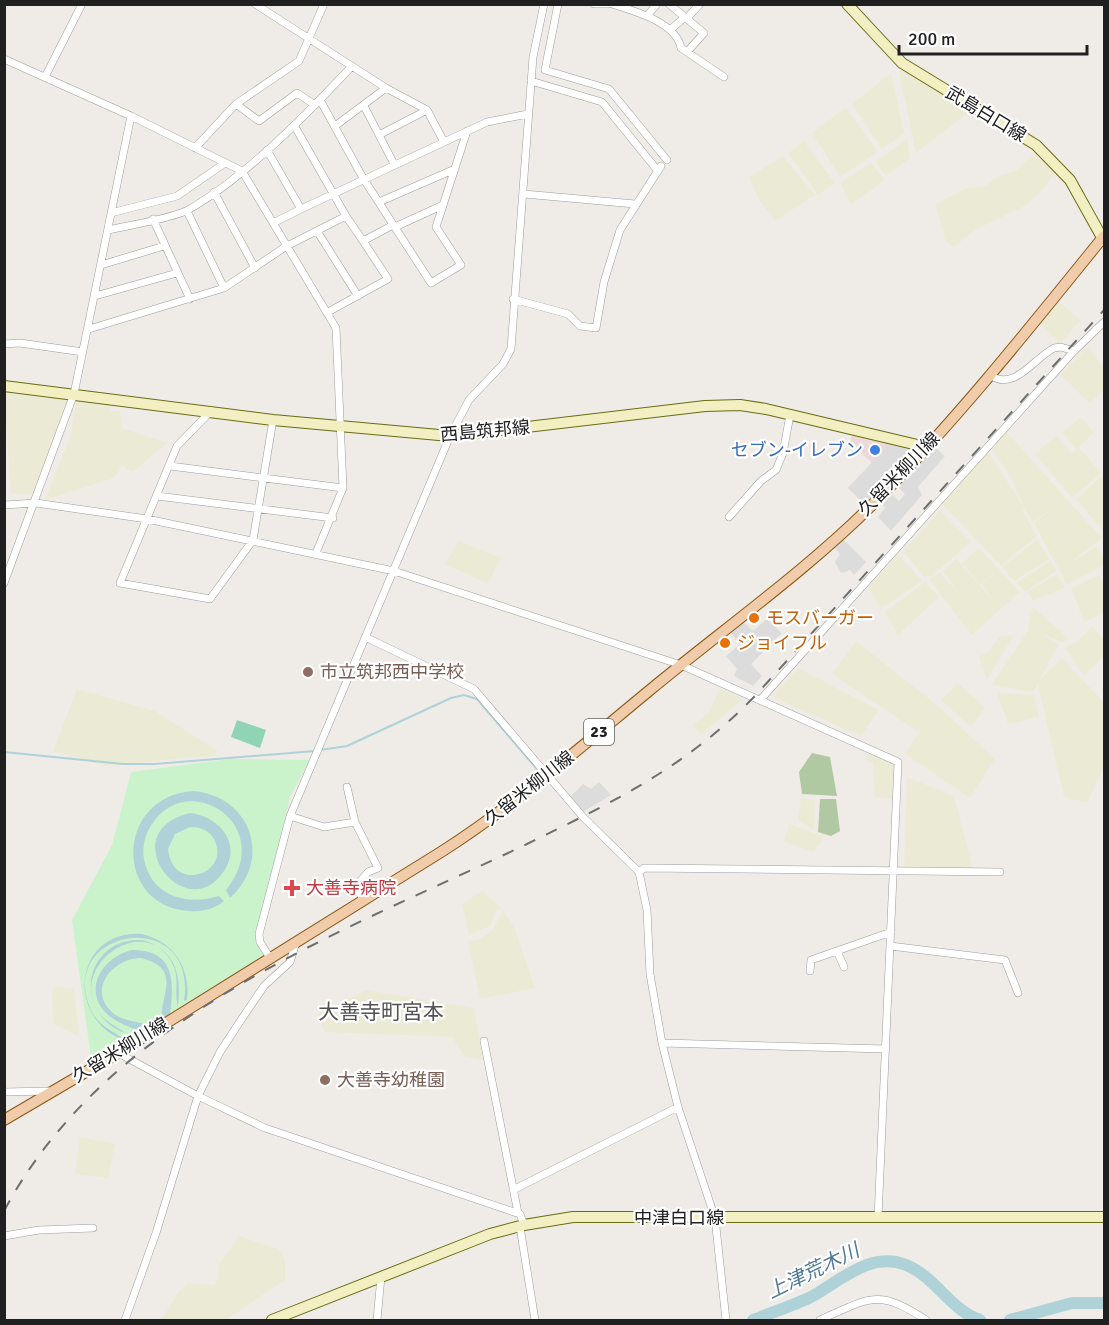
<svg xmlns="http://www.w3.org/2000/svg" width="1109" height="1325" font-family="Signika,'Noto Sans JP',sans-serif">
<rect width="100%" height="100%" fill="#efece8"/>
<!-- commercial -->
<path fill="#eed9da" d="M 853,432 L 916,451 L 865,504 L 848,488 L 872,463 L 850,443 Z"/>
<!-- farmland -->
<path fill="#ebebd5" d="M 902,70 L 971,111 L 916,153 L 899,71 Z
M 891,73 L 904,133 L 882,149 L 852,104 Z
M 846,107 L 878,152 L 840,177 L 812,133 Z
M 907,139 L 910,158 L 886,176 L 875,162 Z
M 804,141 L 835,183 L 818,195 L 788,153 Z
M 1034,153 L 1056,173 L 1040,193 L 1025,206 L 977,229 L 954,247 L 946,242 L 935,204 L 967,188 L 986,186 L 996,177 L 1017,170 Z
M 783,156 L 815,195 L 775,221 L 758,198 L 749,177 Z
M 871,163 L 885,180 L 851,205 L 840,183 Z
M 1054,302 L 1059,302 L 1081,320 L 1060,344 L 1035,319 Z
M 1088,346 L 1104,368 L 1104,391 L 1089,403 L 1060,375 Z
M 4,390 L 72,398 L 38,494 L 11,494 Z
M 77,399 L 109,403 L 110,411 L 120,411 L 122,428 L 167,443 L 133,472 L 122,466 L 114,478 L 45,500 L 70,437 Z
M 1081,417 L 1094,432 L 1079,447 L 1101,473 L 1072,498 L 1035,454 L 1056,436 L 1072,453 L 1076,449 L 1062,432 Z
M 1006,431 L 1102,538 L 1068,564 L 1096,547 L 1104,556 L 1104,565 L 1067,585 L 1034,523 L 1049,511 L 1032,522 L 1025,508 L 1022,510 L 1037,536 L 1001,566 L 942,504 L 988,452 L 1024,507 L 1010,476 L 992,450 Z
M 1101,476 L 1104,479 L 1104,532 L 1076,499 Z
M 940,510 L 971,542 L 931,577 L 923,576 L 903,551 Z
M 1037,540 L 1050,559 L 1014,581 L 1002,567 Z
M 459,541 L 501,558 L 488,584 L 445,564 Z
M 979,548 L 1020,592 L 972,635 L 929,580 L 939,572 L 959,593 L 943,571 L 956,558 L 996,604 L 982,585 L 995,573 L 980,585 L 962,563 Z
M 898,554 L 922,581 L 881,609 L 868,587 Z
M 1050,561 L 1057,571 L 1025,592 L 1016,583 Z
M 1057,574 L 1065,588 L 1033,601 L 1027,592 Z
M 1099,575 L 1104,585 L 1104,613 L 1084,622 L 1071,588 Z
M 925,582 L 939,597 L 898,635 L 885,612 Z
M 1033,607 L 1068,638 L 1063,643 L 1039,633 L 1059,644 L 1040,679 L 1062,658 L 1104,702 L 1104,767 L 1087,803 L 1064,797 L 1038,685 L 1033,692 L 991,685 L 1029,629 L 1028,624 Z
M 1092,626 L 1104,639 L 1104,656 L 1084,676 L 1065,648 L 1079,640 Z
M 1014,635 L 987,680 L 979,657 L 990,650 L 1000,636 Z
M 856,641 L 937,705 L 995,759 L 970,798 L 905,754 L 924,725 L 918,732 L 832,674 Z
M 798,668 L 879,710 L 861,736 L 772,697 Z
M 958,683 L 985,708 L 971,727 L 941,700 Z
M 720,688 L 743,699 L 701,735 L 693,725 L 709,712 Z
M 77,689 L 155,711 L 218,751 L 216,755 L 104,766 L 53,751 Z
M 997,693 L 1034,695 L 1039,717 L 1008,724 Z
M 868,753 L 896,763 L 896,799 L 875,797 L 873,763 L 867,761 Z
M 907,777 L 954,796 L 974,873 L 904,871 Z
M 801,798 L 815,801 L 814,830 L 798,820 Z
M 789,824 L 824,837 L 814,852 L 784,842 Z
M 482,891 L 501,907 L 494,914 L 491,926 L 469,935 L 462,904 Z
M 503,910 L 515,929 L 535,988 L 480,999 L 468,941 L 479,939 L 492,931 Z
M 56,986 L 74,989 L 79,1036 L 53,1024 L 52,991 Z
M 366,990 L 474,1008 L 483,1060 L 464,1056 L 452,1037 L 325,1032 L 316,1015 Z
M 80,1137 L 115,1144 L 108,1178 L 75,1174 Z
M 239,1236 L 278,1249 L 285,1259 L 285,1280 L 226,1320 L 161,1320 L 179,1291 L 188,1283 L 214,1285 L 218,1279 L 219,1264 Z"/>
<!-- forest -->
<path fill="#b1c9a2" d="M 812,753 L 830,757 L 837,796 L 802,794 L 799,772 Z
M 820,799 L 836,799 L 840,831 L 831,836 L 818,832 Z"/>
<!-- park -->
<path fill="#cbf3cb" d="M 229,759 L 310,760 L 290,797 L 258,943 L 265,957 L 92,1065 L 72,920 L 112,845 L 131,772 Z"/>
<!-- pitch -->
<path fill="#90d4b3" d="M 237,720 L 266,730 L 260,748 L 231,737 Z"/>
<!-- parking -->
<path fill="#dcdcdc" d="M 892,441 L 916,447 L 916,451 L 865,504 L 848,488 Z
M 930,443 L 945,456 L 918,487 L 922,495 L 891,531 L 878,517 L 885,508 L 879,501 L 889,492 L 899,501 L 905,494 L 894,483 Z
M 840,536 L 866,562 L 854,575 L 850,570 L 841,573 L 835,562 L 840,554 L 832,544 Z
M 741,619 L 753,631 L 767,619 L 782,633 L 751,664 L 762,676 L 753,686 L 734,676 L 737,669 L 726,656 L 739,645 L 728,628 Z
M 599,782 L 611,795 L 583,812 L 569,798 L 583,784 L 591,789 Z"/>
<!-- water -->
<path fill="#aed2d7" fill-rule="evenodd" d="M 193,791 C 251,796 273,859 230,898 L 226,890 C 278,825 188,768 152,824 C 145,834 142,847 144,859 C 151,896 186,906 219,896 L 224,901 C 215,909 202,912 189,911 C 114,907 114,797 193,791 Z
M 190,813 C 218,816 243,843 224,871 C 186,929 111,832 190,813 ZM 190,827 C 200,827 209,830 214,839 C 232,874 172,894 168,849 L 175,834 Z
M 142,934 C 173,941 191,968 187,1000 L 184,1001 C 198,905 57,927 90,1008 C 99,1029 120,1033 125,1041 C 64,1018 74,930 142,934 Z
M 142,940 C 175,949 182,975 178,1006 C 173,991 182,977 169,958 C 140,914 66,968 100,1014 C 107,1023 118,1027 125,1033 C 71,1013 84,937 142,940 Z
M 132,950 C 176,950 174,982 170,1015 L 141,1032 C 128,1026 114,1022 104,1011 C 83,986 105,956 132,950 ZM 141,958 C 184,969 159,996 162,1018 L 147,1027 L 144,1024 C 134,1021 121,1020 113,1013 C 86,990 113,958 141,958 Z"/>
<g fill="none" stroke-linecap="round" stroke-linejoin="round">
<!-- stream -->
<path stroke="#aed2d7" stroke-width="2" d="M 320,750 L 347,746 L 451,698 L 464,695 L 477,699 L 541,774
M 4,752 L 123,764 L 155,764 L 315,751"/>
<!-- river -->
<path stroke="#aed2d7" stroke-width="12" d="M 753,1320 C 771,1313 791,1306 809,1298 C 838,1283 870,1250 906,1265 C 936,1277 950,1310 980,1320
M 1010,1320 L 1072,1303 L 1104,1303"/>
<defs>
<path id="minor" d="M 255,4 L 386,88 L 427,110 L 444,142
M 558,4 L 545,70 L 609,89 L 667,160
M 594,4 L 608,4
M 612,4 C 634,11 676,22 681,48 L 724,77
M 669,4 L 704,33 L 687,52
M 647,16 L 657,4
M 687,18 L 700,4
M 670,30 L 685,17
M 4,59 L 131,116 L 242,171 L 336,328 L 343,488 L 316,553
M 46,75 L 82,4
M 531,81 L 602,102 L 658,171
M 320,100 L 363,178 L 431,283 L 461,265 L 436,227 L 467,131
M 236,104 L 259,121 L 297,93 L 315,105
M 364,106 L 394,164
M 294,125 L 346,216
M 335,126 L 386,88
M 379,135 L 427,110
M 195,148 L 236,104 L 299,61 L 324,4
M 267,150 L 301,209 L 487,122 L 528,114
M 214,192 L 255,268
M 524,194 L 635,204
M 379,202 L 455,169
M 187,211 L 224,288
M 111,213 L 177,196 L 225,163
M 153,219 L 190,299
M 273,223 L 301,209
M 395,227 L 443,205
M 108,230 C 129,225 171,219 188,210 C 246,177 306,115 351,67
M 317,231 L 358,296
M 101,265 L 164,246
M 95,296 L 177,273
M 513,299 L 568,314 L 580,326 L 596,328 L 604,282 L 620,230 L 661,166
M 328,312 L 388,279 L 363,241 L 393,225
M 89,329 L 224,288 L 285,247 L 346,216 L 363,241
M 4,344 L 20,343 L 83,352
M 990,375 C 1014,392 1033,359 1054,348 L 1061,347 L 1074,351
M 211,411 L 177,446 L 120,583 L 210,599 L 253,540 L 273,420
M 170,466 L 343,488
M 157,496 L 333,518
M 4,505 L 36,503 L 147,519 L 394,571 L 681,665 L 898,762 L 878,1218
M 729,517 L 761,481 L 776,470 L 783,453 L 790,415
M 4,583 L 74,394 L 131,116
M 365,637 L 474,689 L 583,817 L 639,872 L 647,910 L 650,974 L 662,1043 L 678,1107 L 715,1218 L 726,1320
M 761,699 L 1074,351 L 1104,322
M 347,787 L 355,822 L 378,868 L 368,872 L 356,886 L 364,901
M 290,816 L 324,827 L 355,822
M 639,872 L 644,868 L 1000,872
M 890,946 L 1005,960 L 1018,993
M 837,951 L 844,967
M 270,958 L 260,942 L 259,934 L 290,816 L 450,436 L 469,400 L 503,364 L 511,349 L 533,57 L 544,4
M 810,971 L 811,960 L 891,932
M 484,1041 L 518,1213
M 662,1043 L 886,1049
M 118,1053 L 198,1096 L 265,1128 L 520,1214 L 524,1225
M 4,1092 L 50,1091
M 513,1190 L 678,1107
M 520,1227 L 535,1320
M 4,1236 L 39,1230 L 93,1228
M 125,1320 L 156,1233 L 198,1096 L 220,1052 L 241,1020 L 264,986 L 290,962 L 296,942
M 377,1320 L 381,1277
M 820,1320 C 869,1298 878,1288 926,1320"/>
<path id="secondary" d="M 847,4 L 902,63 L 1036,145 L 1070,180 L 1104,241
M 4,386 L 273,420 L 450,436 L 705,406 L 740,405 L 766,409 L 926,447
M 272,1320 L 490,1234 L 524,1225 L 573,1217 L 1104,1217"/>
<path id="primary" d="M 4,1120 L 118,1053 L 441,852 C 516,804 582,746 650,690 C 725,628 810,568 878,499 C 959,417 1032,325 1104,236"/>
</defs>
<!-- minor casing -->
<use href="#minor" stroke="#9d9d9d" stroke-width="8"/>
<!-- secondary casing -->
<use href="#secondary" stroke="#6a6b13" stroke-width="12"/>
<!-- primary casing -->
<use href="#primary" stroke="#895713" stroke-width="12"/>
<!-- minor -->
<use href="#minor" stroke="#fff" stroke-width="7"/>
<!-- secondary -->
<use href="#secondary" stroke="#f2f0c3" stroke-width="10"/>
<!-- primary -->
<use href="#primary" stroke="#f1ccab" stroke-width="10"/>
<!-- rail -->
<path stroke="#6e6e6e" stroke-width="2" stroke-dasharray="12 12" stroke-linecap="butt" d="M 4,1211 C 108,1016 339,934 527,844 C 615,801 685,768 755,696 L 1104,310"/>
</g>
<!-- markers -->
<circle fill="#3f7fe0" stroke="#fff" stroke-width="2" cx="875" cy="450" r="6"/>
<g fill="#e8710a" stroke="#fff" stroke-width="2">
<circle cx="754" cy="618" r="6"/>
<circle cx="725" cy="643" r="6"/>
</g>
<g fill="#8d6e63" stroke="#fff" stroke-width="2">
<circle cx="308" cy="672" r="6"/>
<circle cx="325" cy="1080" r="6"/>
</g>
<path fill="#e0444e" stroke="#fff" stroke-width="2" d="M289 879h6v6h6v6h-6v6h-6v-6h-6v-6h6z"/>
<g text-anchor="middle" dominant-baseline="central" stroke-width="4.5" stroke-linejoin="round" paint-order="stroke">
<!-- shield labels -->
<rect fill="#fff" stroke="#636363" stroke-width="1.5" x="584" y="719" width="30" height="26" rx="4.5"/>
<g font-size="16" font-weight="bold" fill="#202020">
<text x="599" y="732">23</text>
</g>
<!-- street labels -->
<g font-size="18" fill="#202020" stroke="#fff">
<text transform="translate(986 114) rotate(31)">武島白口線</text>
<text transform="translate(485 431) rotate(-5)">西島筑邦線</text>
<text transform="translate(899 474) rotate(-46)">久留米柳川線</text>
<text transform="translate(529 788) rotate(-38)">久留米柳川線</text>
<text transform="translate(120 1050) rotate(-31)">久留米柳川線</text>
<text x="679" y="1218">中津白口線</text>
</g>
<!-- shop labels -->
<g font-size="18" fill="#366cbe" stroke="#fff" text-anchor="end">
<text x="863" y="450">セブン-イレブン</text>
</g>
<!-- food labels -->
<g font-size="18" fill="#c56008" stroke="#fff" text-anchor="start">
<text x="766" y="618">モスバーガー</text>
<text x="737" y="643">ジョイフル</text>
</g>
<!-- education labels -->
<g font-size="18" fill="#785e54" stroke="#fff" text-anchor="start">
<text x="320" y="672">市立筑邦西中学校</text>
<text x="337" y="1080">大善寺幼稚園</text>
</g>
<!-- health labels -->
<g font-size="18" fill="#be3a42" stroke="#fff" text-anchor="start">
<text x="306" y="888">大善寺病院</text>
</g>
<!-- water labels -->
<g font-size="20" font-style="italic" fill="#517995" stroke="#fff">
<text transform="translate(813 1271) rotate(-26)">上津荒木川</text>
</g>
<!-- quarter labels -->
<g font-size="21" fill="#535353" stroke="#fff">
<text x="381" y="1012">大善寺町宮本</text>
</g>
</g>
<!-- border -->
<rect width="1109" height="1325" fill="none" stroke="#202020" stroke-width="12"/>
<!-- scale -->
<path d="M899 45v9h188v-9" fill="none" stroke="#202020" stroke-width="3"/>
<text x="908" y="45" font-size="18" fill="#202020" stroke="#ffffff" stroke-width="4.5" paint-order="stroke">200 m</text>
</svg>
